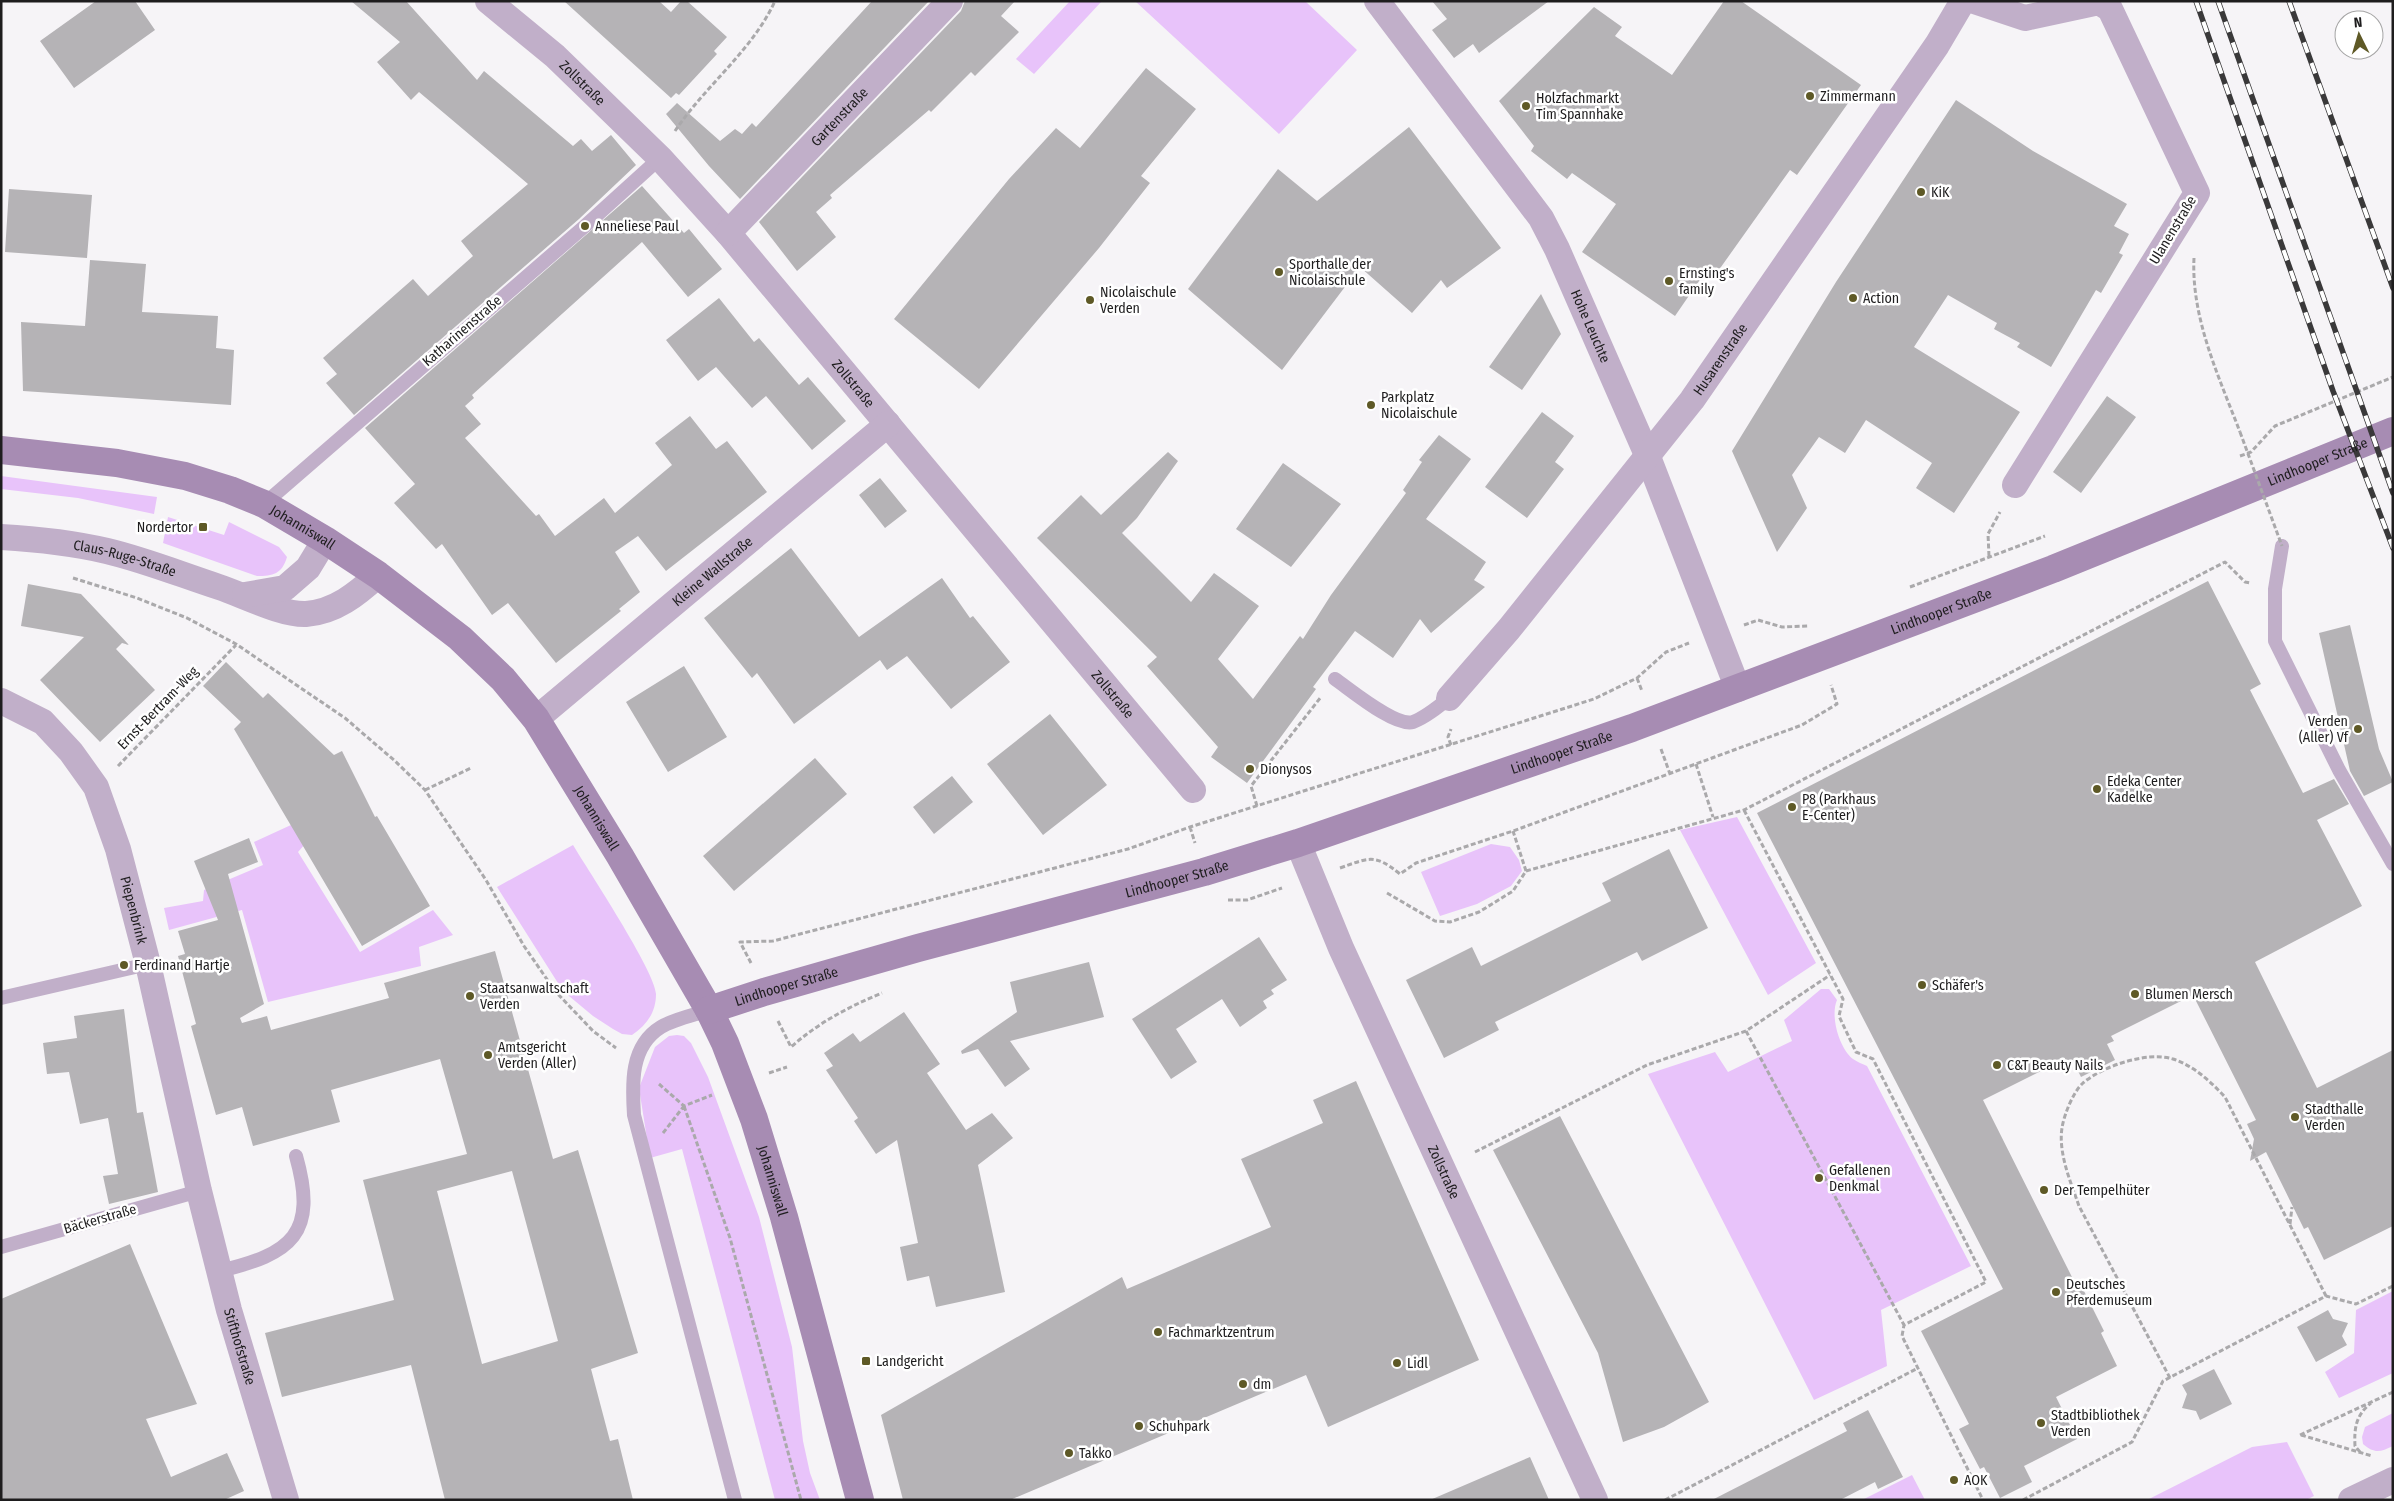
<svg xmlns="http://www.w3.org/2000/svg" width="2394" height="1501" font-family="'Fira Sans Condensed',sans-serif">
<rect width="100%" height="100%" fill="#f6f4f7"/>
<!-- green -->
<path fill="#e8c3fa" d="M 1070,1 L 1102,1 L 1034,74 L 1016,59 Z
M 1135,1 L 1305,1 L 1357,50 L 1279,134 Z
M 1,476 L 157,497 L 154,514 L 78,498 L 1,489 Z
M 168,517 L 224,535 L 229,522 L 279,547 L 287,557 C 282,574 273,576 257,576 L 163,543 Z
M 1737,817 L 1816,963 L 1768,995 L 1680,830 Z
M 291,825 L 306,843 L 298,852 L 360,952 L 433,910 L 453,935 L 419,947 L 421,966 L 268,1002 L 242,910 L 169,930 L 164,908 L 203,901 L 204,890 L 263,865 L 254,842 Z
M 1491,844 L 1510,847 L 1519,860 L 1522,871 L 1511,886 L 1477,904 L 1440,916 L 1421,872 Z
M 573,845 C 588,870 655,971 656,994 C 656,1012 647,1025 632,1035 L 622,1034 L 613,1029 L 593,1016 L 563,991 L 497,887 Z
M 1821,989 L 1829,989 L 1837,1000 C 1830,1016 1839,1048 1853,1059 C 1857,1062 1863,1064 1867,1066 L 1971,1266 L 1881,1310 L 1887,1366 L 1814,1400 L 1648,1074 L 1715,1052 L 1728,1072 L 1792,1041 L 1784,1020 Z
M 677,1035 L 684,1036 L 691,1043 L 708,1077 L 759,1217 L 792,1347 L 803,1441 L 810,1473 L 820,1500 L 775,1500 L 682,1149 L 650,1158 L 639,1088 L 655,1047 L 669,1036 Z
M 2393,1291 L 2393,1373 L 2339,1398 L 2325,1372 L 2354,1353 L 2356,1310 Z
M 2393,1413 L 2393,1446 C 2380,1452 2375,1454 2363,1444 L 2362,1437 L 2365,1427 Z
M 2287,1442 L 2314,1496 L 2306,1500 L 2147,1500 L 2252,1447 Z
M 1912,1475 L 1925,1500 L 1862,1500 Z"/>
<!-- building -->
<path fill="#b5b3b6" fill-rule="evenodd" d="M 96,1 L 135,1 L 155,30 L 74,88 L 40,41 Z
M 351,1 L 406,1 L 477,80 L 484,71 L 573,146 L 581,139 L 592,151 L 611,135 L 636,165 L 579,219 L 354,415 L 326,383 L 337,374 L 323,358 L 413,279 L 428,296 L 473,256 L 461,241 L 528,184 L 419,92 L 411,100 L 377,62 L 400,42 Z
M 564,1 L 659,1 L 671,12 L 681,1 L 687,1 L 727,37 L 714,51 L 717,54 L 679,95 L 676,93 L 671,98 Z
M 872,1 L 929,1 L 740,199 L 709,166 L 666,114 L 677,103 L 720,141 L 735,129 L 742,134 L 752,123 L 756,127 Z
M 965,1 L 1015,1 L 1001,16 L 1019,32 L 975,76 L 971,72 L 931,112 L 929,110 L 830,195 L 832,198 L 816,212 L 836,237 L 797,271 L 759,222 L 961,11 Z
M 1432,1 L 1549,1 L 1479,53 L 1473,44 L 1454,58 L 1432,30 L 1447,19 Z
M 1724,1 L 1741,1 L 1861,85 L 1797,175 L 1790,170 L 1716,274 L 1708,268 L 1675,316 L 1582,252 L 1616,204 L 1572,173 L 1567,179 L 1531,151 L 1534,146 L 1499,101 L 1594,7 L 1622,27 L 1615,36 L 1672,75 Z
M 1146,68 L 1196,109 L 1141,176 L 1150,183 L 1099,248 L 979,389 L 894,319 L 1009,179 L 1056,128 L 1080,148 Z
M 1956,100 L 2033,151 L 2127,204 L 2114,226 L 2129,234 L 2119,253 L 2123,255 L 2101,293 L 2096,290 L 2051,367 L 2017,347 L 2020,343 L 1994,329 L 1997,323 L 1948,295 L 1914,347 L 2020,412 L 1954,513 L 1916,488 L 1932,463 L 1866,420 L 1845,453 L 1819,437 L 1792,475 L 1807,508 L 1777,552 L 1732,451 L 1836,282 Z
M 1409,127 L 1501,248 L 1447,288 L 1441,280 L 1412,313 L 1360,267 L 1282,370 L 1188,289 L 1278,169 L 1317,201 Z
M 642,186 L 684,233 L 689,229 L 722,269 L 688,297 L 642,242 L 472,395 L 474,398 L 465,406 L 481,424 L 465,438 L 536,516 L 539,514 L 555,536 L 604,498 L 615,513 L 672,465 L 655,443 L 690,416 L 716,449 L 727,441 L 767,492 L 666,571 L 638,536 L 615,552 L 640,592 L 619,609 L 621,611 L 556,663 L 508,603 L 492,615 L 442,544 L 436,549 L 394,503 L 415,484 L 365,428 Z
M 9,189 L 92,195 L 87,258 L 5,252 Z
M 90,260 L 146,264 L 142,312 L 218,316 L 216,348 L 234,350 L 231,405 L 23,391 L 21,322 L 85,326 Z
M 1541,294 L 1561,334 L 1522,390 L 1489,367 Z
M 719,298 L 754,342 L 759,338 L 799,385 L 808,377 L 846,421 L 812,450 L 766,396 L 752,408 L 716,367 L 698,381 L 666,340 Z
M 2107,396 L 2136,417 L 2081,493 L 2053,472 Z
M 1542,412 L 1574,436 L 1555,462 L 1564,469 L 1527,518 L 1485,487 Z
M 1439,435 L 1471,459 L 1426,519 L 1486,562 L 1474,580 L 1485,587 L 1431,633 L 1420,619 L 1393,658 L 1355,631 L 1313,687 L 1316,689 L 1247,783 L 1211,757 L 1218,747 L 1147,666 L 1157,657 L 1037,538 L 1081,495 L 1101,515 L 1168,452 L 1178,461 L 1137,518 L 1122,533 L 1191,602 L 1214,573 L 1259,606 L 1218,659 L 1253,699 L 1300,636 L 1303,639 L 1331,595 L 1406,493 L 1403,490 L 1422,462 L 1419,460 Z
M 1283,463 L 1341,504 L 1291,567 L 1236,529 Z
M 880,478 L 907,511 L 885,528 L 859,495 Z
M 791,548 L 859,637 L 942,578 L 970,618 L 973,616 L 1010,662 L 951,709 L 907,656 L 887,670 L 880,660 L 794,724 L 757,673 L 752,678 L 704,618 Z
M 2208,581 L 2261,684 L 2250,690 L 2303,793 L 2334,779 L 2349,804 L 2317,820 L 2362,906 L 2255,962 L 2317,1088 L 2393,1050 L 2393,1226 L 2324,1260 L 2308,1227 L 2304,1229 L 2266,1152 L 2250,1161 L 2254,1139 L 2247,1124 L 2256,1120 L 2193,995 L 2111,1036 L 2114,1041 L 2107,1044 L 2115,1060 L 2081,1077 L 2073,1061 L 2064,1066 L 2061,1061 L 1983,1100 L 2078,1289 L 2082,1287 L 2104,1331 L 2101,1333 L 2117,1366 L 2056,1397 L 2077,1439 L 2024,1466 L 2032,1482 L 2000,1498 L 1984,1467 L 1980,1469 L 1959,1429 L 1969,1424 L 1921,1331 L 2003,1289 L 1757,813 Z
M 28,584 L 81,594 L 129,645 L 122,643 L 116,649 L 155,690 L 100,742 L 40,680 L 84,637 L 21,626 Z
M 2350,625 L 2379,749 L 2393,782 L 2364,796 L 2350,771 L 2319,633 Z
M 226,662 L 263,698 L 268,693 L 334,755 L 342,751 L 375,817 L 377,816 L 430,906 L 362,946 L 234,729 L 241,722 L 203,686 Z
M 684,666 L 727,737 L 668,772 L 626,702 Z
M 1050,714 L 1107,785 L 1043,835 L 987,764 Z
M 815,758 L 847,794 L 734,891 L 703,856 Z
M 952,776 L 973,802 L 934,834 L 913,807 Z
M 249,838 L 258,862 L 228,874 L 264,1004 L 240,1018 L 242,1023 L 267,1016 L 271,1030 L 389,998 L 384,983 L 495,951 L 553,1159 L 578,1150 L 638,1353 L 591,1369 L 610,1441 L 618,1439 L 633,1500 L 445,1500 L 411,1365 L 282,1397 L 265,1333 L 394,1300 L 363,1180 L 467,1154 L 440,1059 L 331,1090 L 340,1122 L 253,1146 L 242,1107 L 216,1115 L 191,1026 L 196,1024 L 178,956 L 185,954 L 178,931 L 218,920 L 194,861 ZM 512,1171 L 558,1341 L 482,1364 L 437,1191 Z
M 1669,849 L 1708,928 L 1642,961 L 1637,952 L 1495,1022 L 1499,1030 L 1444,1058 L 1406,980 L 1472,947 L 1481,966 L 1611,901 L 1602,883 Z
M 1259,937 L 1287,980 L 1271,990 L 1274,994 L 1263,1001 L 1267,1008 L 1240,1027 L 1222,999 L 1176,1029 L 1197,1062 L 1171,1079 L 1132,1019 Z
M 1089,962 L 1104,1017 L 1010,1041 L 1030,1069 L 1005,1087 L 978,1049 L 962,1054 L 961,1051 L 1017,1012 L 1010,982 Z
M 124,1009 L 137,1113 L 143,1112 L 158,1192 L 109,1204 L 103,1176 L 118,1174 L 108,1118 L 80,1124 L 69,1072 L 47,1074 L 43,1043 L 77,1038 L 74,1016 Z
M 904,1012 L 940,1064 L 927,1073 L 966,1130 L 992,1113 L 1013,1138 L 978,1165 L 1005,1292 L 936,1307 L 929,1276 L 907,1281 L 900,1247 L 918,1243 L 897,1140 L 876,1154 L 854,1121 L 858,1118 L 826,1070 L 833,1066 L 824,1053 L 853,1033 L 860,1042 Z
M 1356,1081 L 1479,1360 L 1328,1427 L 1306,1375 L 1010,1500 L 903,1500 L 881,1415 L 1122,1277 L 1127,1289 L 1271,1227 L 1241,1159 L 1323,1123 L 1313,1100 Z
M 1560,1116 L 1709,1402 L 1664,1427 L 1623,1442 L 1598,1353 L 1493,1150 Z
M 130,1244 L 197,1404 L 146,1419 L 171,1477 L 227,1453 L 244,1491 L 224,1500 L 1,1500 L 1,1299 Z
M 2328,1310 L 2333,1319 L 2348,1323 L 2342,1336 L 2347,1345 L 2316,1362 L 2297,1327 Z
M 2214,1369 L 2232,1404 L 2200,1420 L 2196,1411 L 2182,1408 L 2187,1394 L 2182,1385 Z
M 1868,1410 L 1903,1477 L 1878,1489 L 1875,1482 L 1840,1500 L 1712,1500 L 1847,1431 L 1843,1423 Z
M 1530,1457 L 1549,1500 L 1430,1500 Z"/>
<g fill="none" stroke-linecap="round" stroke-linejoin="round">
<!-- path -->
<path stroke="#aaa9ab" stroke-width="3" stroke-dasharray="5 2.5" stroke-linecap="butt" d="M 675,131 C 705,86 752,51 775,1
M 2194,258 C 2191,318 2219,377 2240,432
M 2240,456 L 2251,452 L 2275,426 L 2393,377
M 1989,556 L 1988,534 L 2000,512
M 73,578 L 137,598 L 187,618 L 236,644 L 345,718 L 395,761 L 425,790 L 486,880 L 524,946 L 555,991 L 593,1031 L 616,1048
M 1910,587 L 2045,536
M 1744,625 L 1758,620 L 1782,627 L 1809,626
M 1637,678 L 1642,691
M 1451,745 L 1448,737 L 1451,729
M 1661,749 L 1670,774
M 1696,764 L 1713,817
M 118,766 L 236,645
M 425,790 L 471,768
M 1257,806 L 1251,786 L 1321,697
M 1744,810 L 1843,999 L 1839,1016 L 1856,1052 L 1873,1059 L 1986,1282 L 1904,1325 L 1902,1336 L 1983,1500
M 1190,827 L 1195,843
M 1340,868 C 1369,858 1374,853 1400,874 L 1416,863 L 1513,831 L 1802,725 L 1837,704 L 1831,685
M 1526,871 L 1744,810 L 2225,562 L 2245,582 L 2250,583
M 1387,893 L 1435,921 L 1450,922 L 1479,912 L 1513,891 L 1526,871 L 1513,831
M 1228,900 L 1247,900 L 1282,888
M 751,963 L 740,942 L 773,941 L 1128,849 L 1190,827 L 1594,699 L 1637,678 L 1666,652 L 1689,643
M 778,1021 L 791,1047 C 818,1023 848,1007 882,993
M 1746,1031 L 1904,1325
M 769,1073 L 787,1067
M 659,1084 L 684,1106 L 712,1095
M 684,1106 L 730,1238 L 801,1500
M 663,1133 L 684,1106
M 1475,1152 L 1647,1065 L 1746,1031 L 1830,975
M 2290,1224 L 2292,1207
M 2170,1378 L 2079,1206 C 2071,1183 2058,1153 2062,1128 C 2064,1115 2073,1092 2083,1083 C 2103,1066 2147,1051 2173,1059 C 2194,1066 2210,1081 2225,1097 L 2326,1296
M 2300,1435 L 2393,1392
M 2301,1435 L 2372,1456
M 2360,1452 L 2355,1446 C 2354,1428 2356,1415 2371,1403
M 1665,1500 L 1918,1368
M 2023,1500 L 2132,1442 L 2163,1381 L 2326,1296 L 2356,1304 L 2393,1286"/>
<!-- lane -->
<path stroke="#c1afc9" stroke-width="14" d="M 264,504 L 585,226 L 660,158
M 2282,546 L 2275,589 L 2275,641 L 2339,770 L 2393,864
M 1335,679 C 1351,690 1395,727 1413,722 C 1426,717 1438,707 1449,698
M 1,998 L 148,964
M 709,1010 C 694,1015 674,1019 661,1027 C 630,1046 632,1084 634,1115 L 735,1500
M 1,1247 L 199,1191
M 219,1271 C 292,1254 318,1234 296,1156"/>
<!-- street -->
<g stroke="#c1afc9" stroke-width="26">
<path id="s1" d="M 488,1 L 555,56 L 660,158 L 728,233 L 1193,790"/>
<path id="s2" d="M 1377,1 L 1541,218 L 1557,249 L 1648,457 L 1738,689"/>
<path d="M 1974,1 L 2025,18 L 2099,2 L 2110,9 L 2197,193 L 2015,485"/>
<path id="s3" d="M 728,233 L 950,1"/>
<path id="s4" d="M 1,537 C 36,539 73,543 107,551 C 145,560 182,575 219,587 C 243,595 282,615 306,614 C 335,612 357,594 378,575"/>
<path d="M 245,595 L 285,588 L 308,568 L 325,540"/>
<path id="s5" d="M 1449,698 L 1509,629 L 1692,400 L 1937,45 L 1963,1"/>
<path id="s6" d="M 1,701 L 43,722 L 71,752 L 96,787 L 118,849 L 148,964 L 199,1191 L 229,1310 L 286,1500"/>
<path id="s7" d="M 536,719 L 888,424"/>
<path id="s8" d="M 1298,843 L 1341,948 L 1595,1500"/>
<path d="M 2351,1500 L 2393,1480"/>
</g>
<!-- secondary -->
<g stroke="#a78cb3" stroke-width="28">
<path id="s9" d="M 1,450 L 117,463 L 185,476 L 230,490 L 264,504 L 325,540 L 378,575 L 460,638 L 503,679 L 536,719 L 620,856 L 709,1010 L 725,1043 L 754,1119 L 784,1217 L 860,1500"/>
<path id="s10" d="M 709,1010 L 764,992 L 918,948 L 1204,872 L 1298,843 L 1632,728 L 2053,569 L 2393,431"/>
</g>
<defs>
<path id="rail" d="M 2196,1 L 2333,391 L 2393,548
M 2218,1 L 2393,493
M 2289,1 L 2393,288"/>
</defs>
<!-- rail casing -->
<use href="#rail" stroke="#3a393a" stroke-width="5.5"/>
<!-- rail -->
<use href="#rail" stroke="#fff" stroke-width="4" stroke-dasharray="11" stroke-linecap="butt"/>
<!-- path-bridge -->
<path stroke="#aaa9ab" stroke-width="3" stroke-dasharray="5 2.5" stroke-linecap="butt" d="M 2240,432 L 2282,546"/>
</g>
<!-- markers -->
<g fill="#5e5926" stroke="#fff" stroke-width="2">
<circle cx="1810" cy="96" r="5"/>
<circle cx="1526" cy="106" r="5"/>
<circle cx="1921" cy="192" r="5"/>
<circle cx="585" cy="226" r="5"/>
<circle cx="1279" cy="272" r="5"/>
<circle cx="1669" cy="281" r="5"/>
<circle cx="1853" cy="298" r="5"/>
<circle cx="1090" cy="300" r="5"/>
<circle cx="1371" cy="405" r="5"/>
<rect x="198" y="522" width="10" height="10" rx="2.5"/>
<circle cx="2358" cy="729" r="5"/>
<circle cx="1250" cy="769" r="5"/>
<circle cx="2097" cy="789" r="5"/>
<circle cx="1792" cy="807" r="5"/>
<circle cx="124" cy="965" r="5"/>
<circle cx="1922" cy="985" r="5"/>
<circle cx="2135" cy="994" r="5"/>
<circle cx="470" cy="996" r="5"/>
<circle cx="488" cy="1055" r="5"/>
<circle cx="1997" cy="1065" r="5"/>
<circle cx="2295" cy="1117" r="5"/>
<circle cx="1819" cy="1178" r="5"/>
<circle cx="2044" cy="1190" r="5"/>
<circle cx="2056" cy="1292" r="5"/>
<circle cx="1158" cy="1332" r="5"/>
<rect x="861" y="1356" width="10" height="10" rx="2.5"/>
<circle cx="1397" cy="1363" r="5"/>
<circle cx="1243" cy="1384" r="5"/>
<circle cx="2041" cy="1423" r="5"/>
<circle cx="1139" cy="1426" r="5"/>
<circle cx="1069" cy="1453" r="5"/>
<circle cx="1954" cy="1480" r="5"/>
</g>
<g text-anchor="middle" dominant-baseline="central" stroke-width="5" stroke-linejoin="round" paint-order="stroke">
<!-- street labels -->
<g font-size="14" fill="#1e1d1e" stroke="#fff">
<text stroke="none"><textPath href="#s1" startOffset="125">Zollstraße</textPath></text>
<text stroke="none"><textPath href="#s3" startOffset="161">Gartenstraße</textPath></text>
<text transform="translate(2173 230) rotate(-59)">Ulanenstraße</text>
<text stroke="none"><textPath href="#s2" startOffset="391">Hohe Leuchte</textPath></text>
<text transform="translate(462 331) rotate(-41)">Katharinenstraße</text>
<text stroke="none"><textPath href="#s5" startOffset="434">Husarenstraße</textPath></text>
<text stroke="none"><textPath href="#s1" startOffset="530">Zollstraße</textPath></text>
<text stroke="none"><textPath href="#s10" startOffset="1701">Lindhooper Straße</textPath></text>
<text stroke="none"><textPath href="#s9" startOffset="315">Johanniswall</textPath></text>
<text stroke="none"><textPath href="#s4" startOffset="126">Claus-Ruge-Straße</textPath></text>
<text stroke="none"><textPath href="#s7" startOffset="230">Kleine Wallstraße</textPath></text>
<text stroke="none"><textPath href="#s10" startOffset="1296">Lindhooper Straße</textPath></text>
<text stroke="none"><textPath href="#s1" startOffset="935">Zollstraße</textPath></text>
<text transform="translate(158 708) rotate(-46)">Ernst-Bertram-Weg</text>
<text stroke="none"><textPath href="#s10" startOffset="891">Lindhooper Straße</textPath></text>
<text stroke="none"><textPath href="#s9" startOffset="735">Johanniswall</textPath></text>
<text stroke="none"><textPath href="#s10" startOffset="486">Lindhooper Straße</textPath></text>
<text stroke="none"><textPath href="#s6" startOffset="260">Piepenbrink</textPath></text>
<text stroke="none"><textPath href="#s10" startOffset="81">Lindhooper Straße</textPath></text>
<text stroke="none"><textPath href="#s8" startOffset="360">Zollstraße</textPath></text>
<text stroke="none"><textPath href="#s9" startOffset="1140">Johanniswall</textPath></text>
<text transform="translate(100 1219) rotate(-16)">Bäckerstraße</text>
<text stroke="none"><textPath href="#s6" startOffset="709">Stifthofstraße</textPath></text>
</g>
<!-- poi labels -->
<g font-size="14" fill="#1e1d1e" stroke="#fff" text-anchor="start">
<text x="1820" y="96">Zimmermann</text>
<text x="1536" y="98">Holzfachmarkt<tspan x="1536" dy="16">Tim Spannhake</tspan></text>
<text x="1931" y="192">KiK</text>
<text x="595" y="226">Anneliese Paul</text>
<text x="1289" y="264">Sporthalle der<tspan x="1289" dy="16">Nicolaischule</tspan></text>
<text x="1679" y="273">Ernsting's<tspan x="1679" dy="16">family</tspan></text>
<text x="1100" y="292">Nicolaischule<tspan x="1100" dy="16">Verden</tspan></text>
<text x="1863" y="298">Action</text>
<text x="1381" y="397">Parkplatz<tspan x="1381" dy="16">Nicolaischule</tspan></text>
<text x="193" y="527" text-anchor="end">Nordertor</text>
<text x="2348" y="721" text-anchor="end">Verden<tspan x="2348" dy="16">(Aller) Vf</tspan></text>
<text x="1260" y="769">Dionysos</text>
<text x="2107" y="781">Edeka Center<tspan x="2107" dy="16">Kadelke</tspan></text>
<text x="1802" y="799">P8 (Parkhaus<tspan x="1802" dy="16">E-Center)</tspan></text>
<text x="134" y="965">Ferdinand Hartje</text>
<text x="1932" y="985">Schäfer's</text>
<text x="480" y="988">Staatsanwaltschaft<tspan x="480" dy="16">Verden</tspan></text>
<text x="2145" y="994">Blumen Mersch</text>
<text x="498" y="1047">Amtsgericht<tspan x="498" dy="16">Verden (Aller)</tspan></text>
<text x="2007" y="1065">C&amp;T Beauty Nails</text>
<text x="2305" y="1109">Stadthalle<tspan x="2305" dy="16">Verden</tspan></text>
<text x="1829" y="1170">Gefallenen<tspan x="1829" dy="16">Denkmal</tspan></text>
<text x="2054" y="1190">Der Tempelhüter</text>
<text x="2066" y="1284">Deutsches<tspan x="2066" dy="16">Pferdemuseum</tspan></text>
<text x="1168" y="1332">Fachmarktzentrum</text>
<text x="876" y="1361">Landgericht</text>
<text x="1407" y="1363">Lidl</text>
<text x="1253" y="1384">dm</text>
<text x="2051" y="1415">Stadtbibliothek<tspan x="2051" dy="16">Verden</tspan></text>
<text x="1149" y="1426">Schuhpark</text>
<text x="1079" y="1453">Takko</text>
<text x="1964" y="1480">AOK</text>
</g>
</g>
<!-- border -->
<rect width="2394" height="1501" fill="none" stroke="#1e1d1e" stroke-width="5"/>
<!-- north arrow -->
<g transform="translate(2359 35) rotate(355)"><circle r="24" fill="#ffffff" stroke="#a5a5a5"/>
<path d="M0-4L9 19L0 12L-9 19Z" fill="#5e5926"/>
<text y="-8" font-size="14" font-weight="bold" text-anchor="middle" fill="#1e1d1e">N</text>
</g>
</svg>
